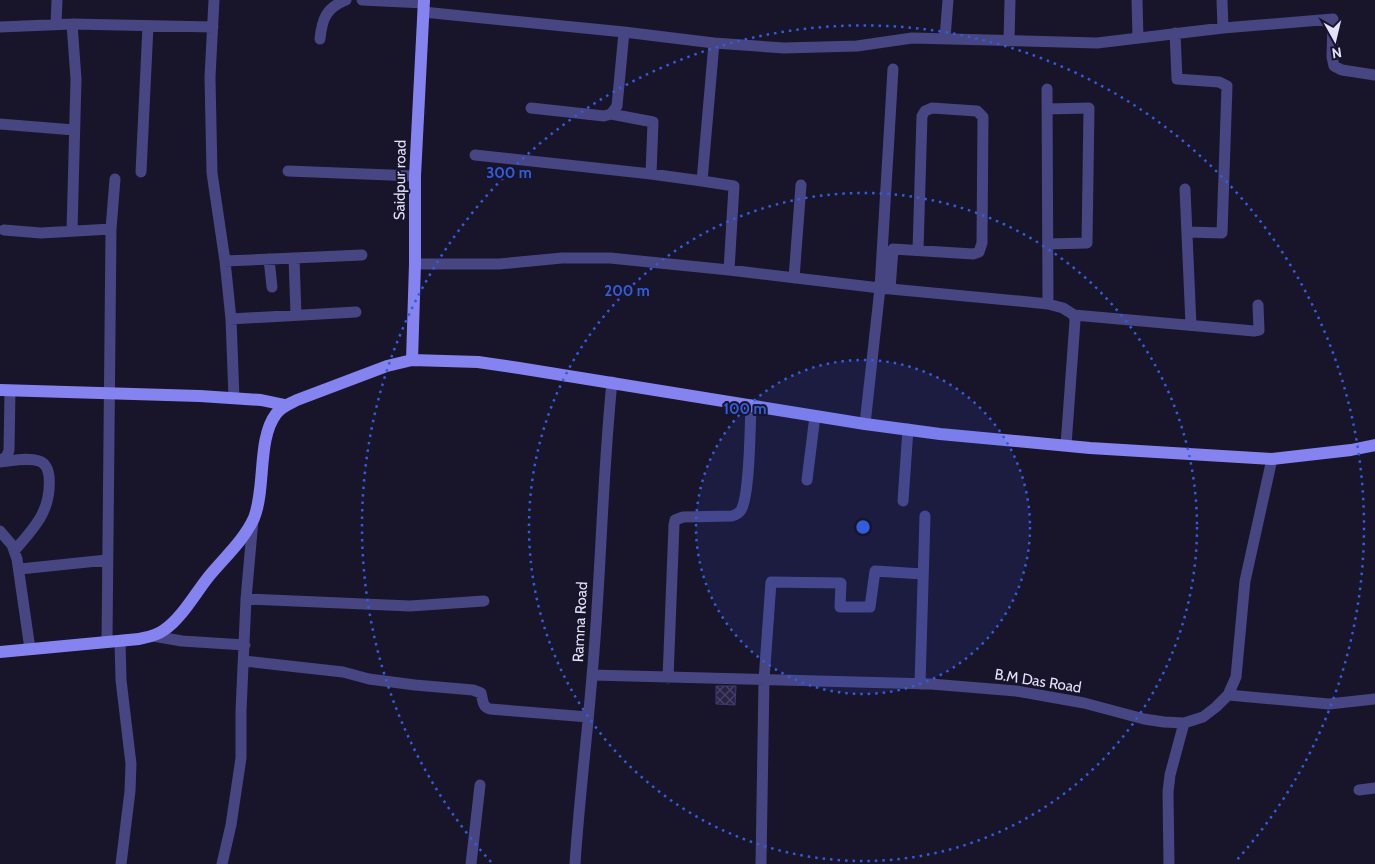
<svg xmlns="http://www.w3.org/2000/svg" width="1375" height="864" font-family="Cabin,sans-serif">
<defs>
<pattern id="building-cross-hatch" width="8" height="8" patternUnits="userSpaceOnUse" patternTransform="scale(1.25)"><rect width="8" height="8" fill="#2a2348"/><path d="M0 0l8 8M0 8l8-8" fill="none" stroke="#494363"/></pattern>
</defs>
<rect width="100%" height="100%" fill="#181429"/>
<!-- building -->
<path fill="url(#building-cross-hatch)" stroke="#433871" d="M 716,686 L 736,686 L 735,705 L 716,704 Z"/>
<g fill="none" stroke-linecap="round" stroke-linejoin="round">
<!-- street -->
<path stroke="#474582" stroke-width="11" d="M 214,0 L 210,77 L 212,173 L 225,261 L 231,319 L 234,398
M 362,0 L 424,3
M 1137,0 L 1138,38
M 423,12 L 624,32 L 714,43
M 56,25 L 57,0
M 0,27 L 72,24 L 213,27
M 1223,28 L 1333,19 L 1332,57 L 1334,66 L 1342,70 L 1375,75
M 1175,33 L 1177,79 L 1219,82 L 1227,86 L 1222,233 L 1187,232
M 945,38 L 948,0
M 320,39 C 322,19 326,8 346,0
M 1009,41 L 1010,0
M 1047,89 L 1048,304
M 531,108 L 604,116 L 611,114 L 617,106 L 624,32
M 1047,109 L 1089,108 L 1087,243 L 1048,244
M 611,114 L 653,122 L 651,174
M 0,124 L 74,130
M 475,155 L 651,174 L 702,181 L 714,43 L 784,48 L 857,46 L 912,38 L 1097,43 L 1223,28 L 1222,0
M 288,171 L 415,176
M 141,172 L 148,26
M 702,181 L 734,186 L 729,270
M 1185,189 L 1191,325
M 4,230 L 41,233 L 111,229
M 72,231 L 76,79 L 72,24
M 294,258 L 296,315
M 269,259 L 272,287
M 225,261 L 362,255
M 415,264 L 499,264 L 562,258 L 610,258 L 729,270 L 880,288 L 1019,301 L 1048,304 L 1063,308 L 1074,315 L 1075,321 L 1066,445
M 794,278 L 801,185
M 890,289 L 893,249 L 973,254 L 979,252 L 982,243 L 983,117 L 977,111 L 932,108 L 925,111 L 922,116 L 918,250
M 1074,315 L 1254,331 L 1259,330 L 1258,305
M 231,319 L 356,312
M 865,424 L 880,288 L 893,69
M 0,461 L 7,456 L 9,450 L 10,391
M 0,462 C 12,461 27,457 39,461 C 46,463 48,469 49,476 C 52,510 35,527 14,551
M 807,480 L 815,416
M 903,501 L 908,429
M 0,531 L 12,545 L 17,559 L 30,649
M 20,569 L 107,560
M 246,599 L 410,606 L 484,601
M 153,636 L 182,641 L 245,645
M 120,641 L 121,680 L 131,764 L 130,791 L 121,864
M 107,642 L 111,229 L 115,179
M 244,661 L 343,672 L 369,679 L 415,685 L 473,690 L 481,693 C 483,700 482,707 490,709 L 588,717
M 592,675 L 931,684 L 1016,691 L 1084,703 L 1144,719 L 1164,722 L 1184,723 L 1203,717 L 1216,707 L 1228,695 L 1236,677 L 1245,581 L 1272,459
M 668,678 L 674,525 L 675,520 L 683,517 L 732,516 C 736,515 739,513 741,510 C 750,495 750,425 751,405
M 920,684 L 925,516
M 1228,695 L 1329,704 L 1375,699
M 1359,790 L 1375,788
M 222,864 L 231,825 L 241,758 L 241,711 L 246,599 L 253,520
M 471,864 L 480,785
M 575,864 C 579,801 587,739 592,676 C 601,578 602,480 612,382
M 761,864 L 764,680 L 771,582 L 841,583 L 840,607 L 870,607 L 875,571 L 923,574
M 1169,864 L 1168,792 L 1170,775 L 1184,723"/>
<!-- secondary -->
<path stroke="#8583f0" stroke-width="12" d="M 412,360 L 415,264 L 415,176 L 424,0
M 0,390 L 200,396 L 261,400 L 285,405
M 0,652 L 139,639 C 148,637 156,636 164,630 C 182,618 196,592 210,575 C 225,557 244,540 254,518 C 266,488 257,439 276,414 C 281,407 289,404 297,400 L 387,366 L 412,360 L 478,362 L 519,368 L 865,424 L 940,434 L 1090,448 L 1272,459 L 1351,450 L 1375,445"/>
</g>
<!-- distance rings -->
<circle cx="863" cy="527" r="167" fill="#315ddc" fill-opacity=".12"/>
<g fill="none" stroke="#315ddc" stroke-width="2.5" stroke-dasharray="2.5 5">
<circle cx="863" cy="527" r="167"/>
<circle cx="863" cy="527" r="334"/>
<path d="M491 862A501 501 0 1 1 1235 862"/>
</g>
<g text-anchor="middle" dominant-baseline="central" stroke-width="4" stroke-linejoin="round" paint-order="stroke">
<!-- street labels -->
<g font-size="15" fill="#e3e1fb" stroke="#181429">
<text transform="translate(400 180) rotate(-89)">Saidpur road</text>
<text transform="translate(580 622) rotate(-87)">Ramna Road</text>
<text transform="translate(1038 681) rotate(9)">B.M Das Road</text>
</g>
</g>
<circle cx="863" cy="527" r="8" fill="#315ddc" stroke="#181429" stroke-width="2.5"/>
<g font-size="15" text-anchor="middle" font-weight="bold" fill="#315ddc" stroke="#181429" stroke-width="4" stroke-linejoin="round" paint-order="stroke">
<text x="509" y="178">300 m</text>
<text x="627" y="296">200 m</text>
<text x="745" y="414">100 m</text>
</g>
<!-- north arrow -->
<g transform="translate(1335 40) rotate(172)" stroke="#181429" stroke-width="4" paint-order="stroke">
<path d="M0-4L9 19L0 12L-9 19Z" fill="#e3e1fb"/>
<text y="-8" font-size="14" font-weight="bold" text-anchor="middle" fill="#e3e1fb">N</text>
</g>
</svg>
